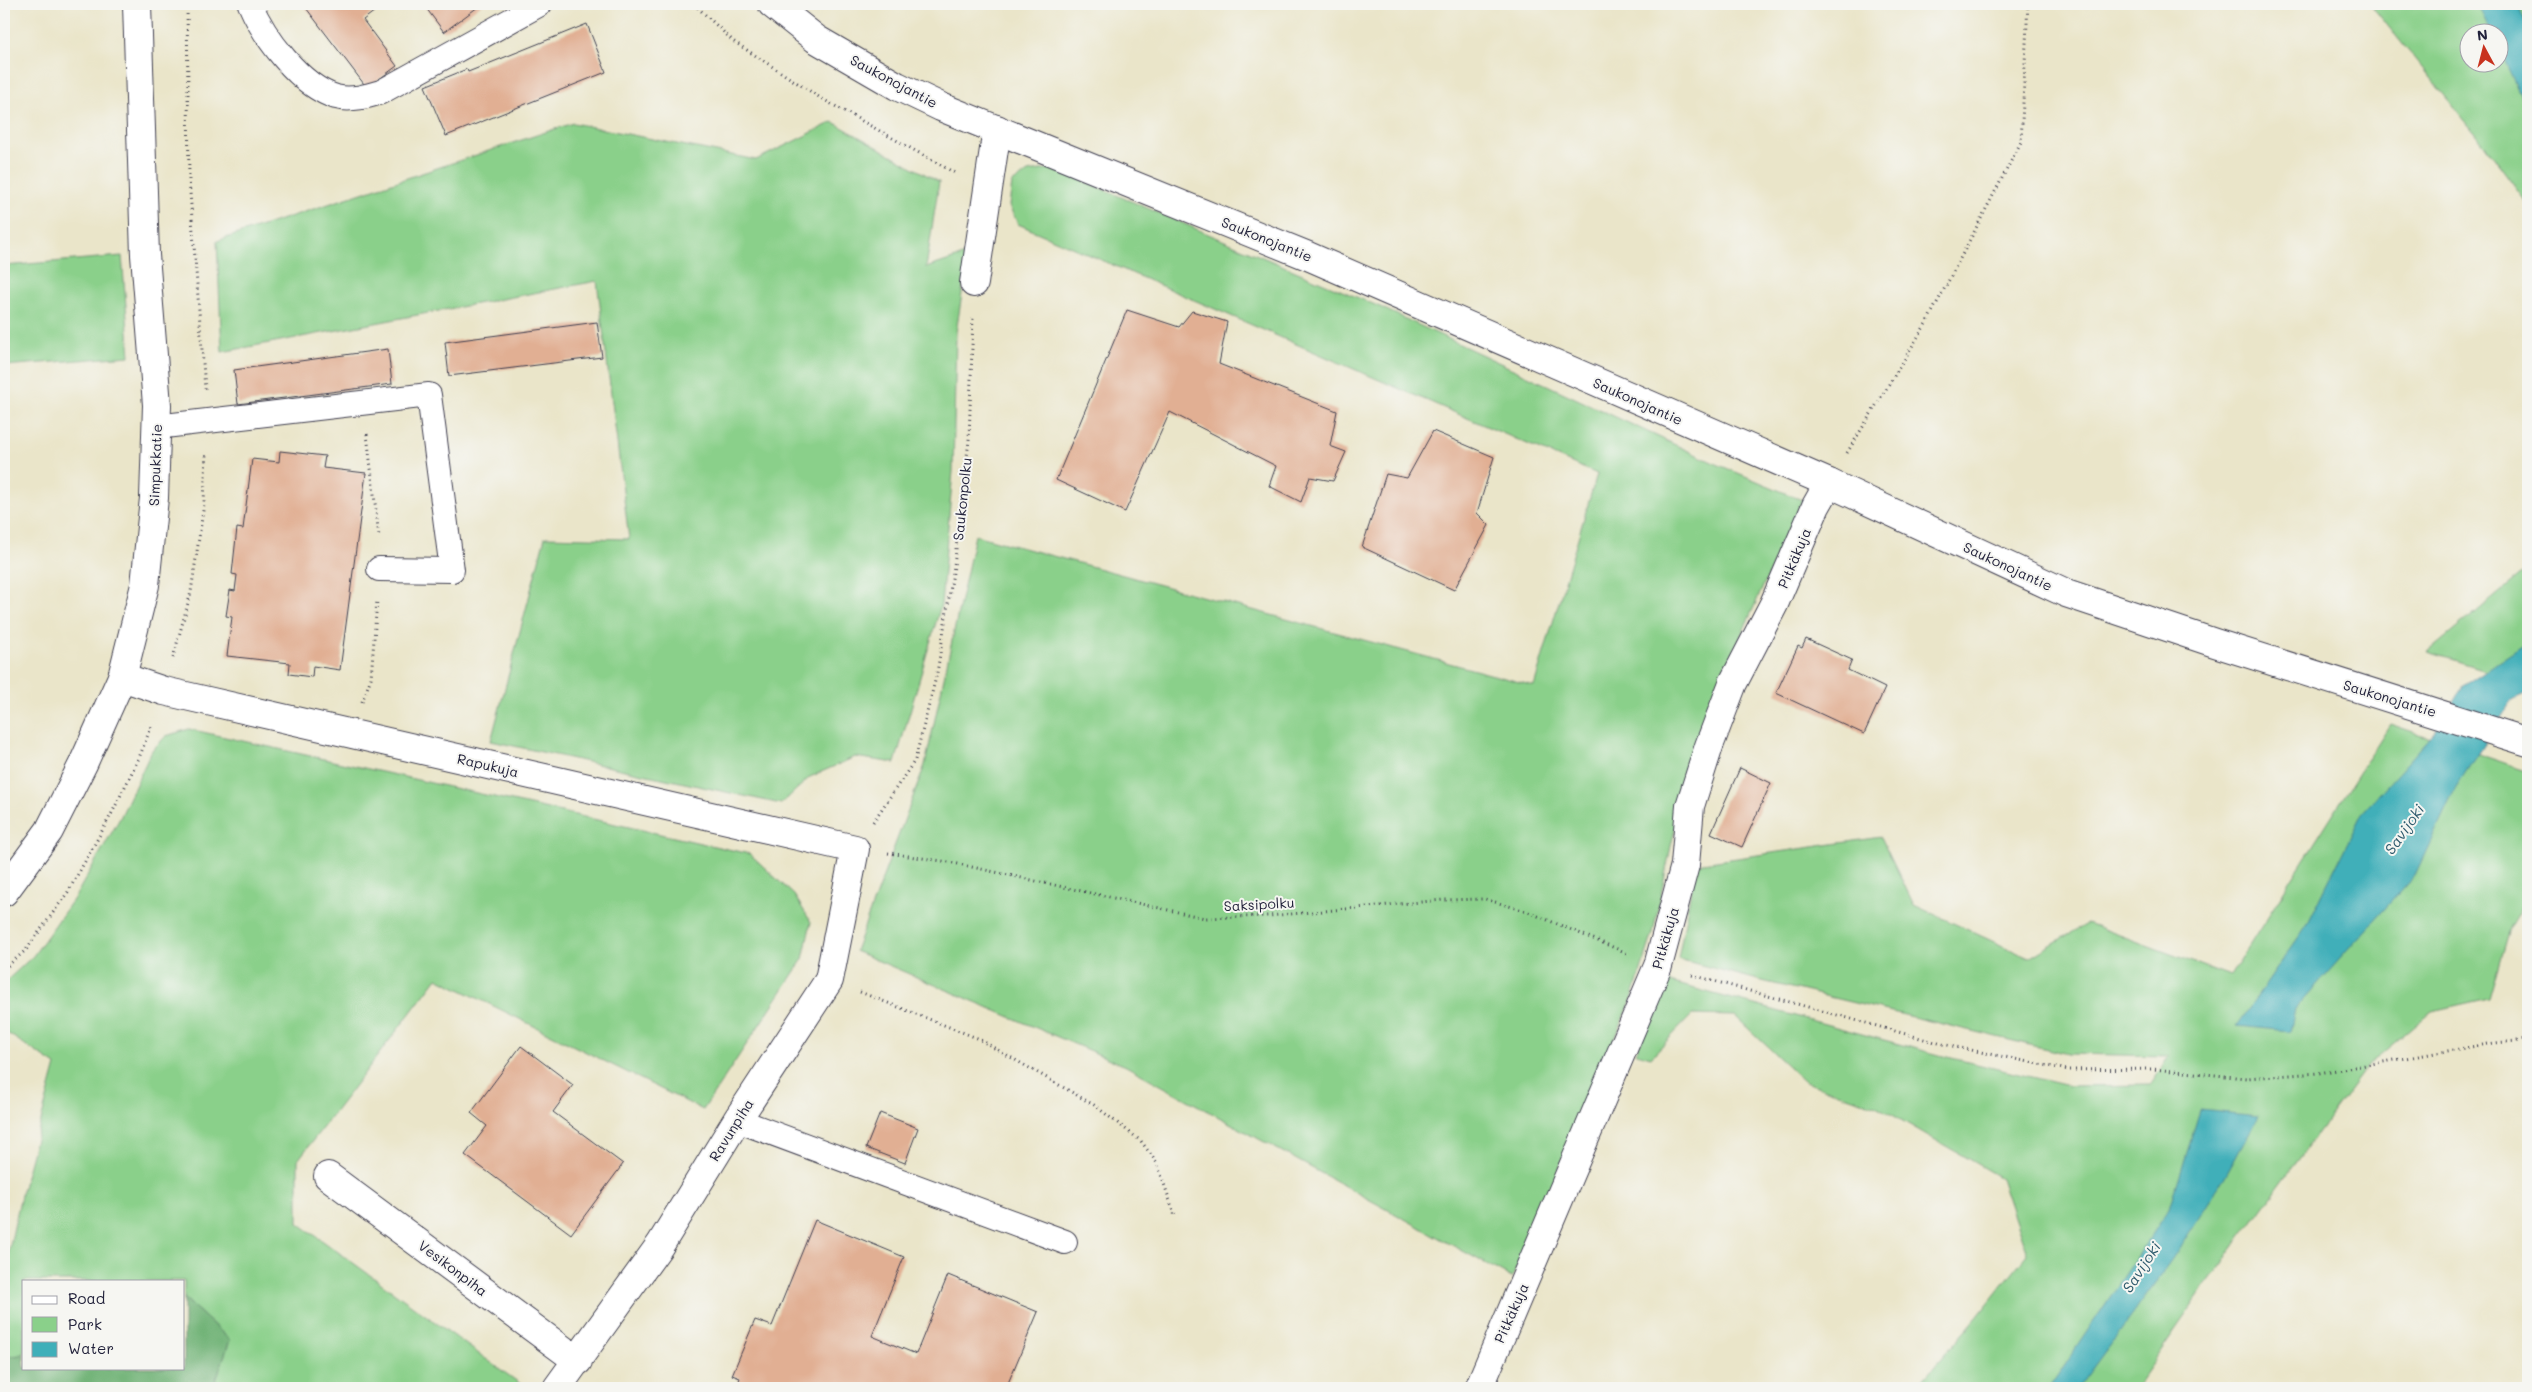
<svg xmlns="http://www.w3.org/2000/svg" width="2532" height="1392" font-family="Mali,sans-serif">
<rect width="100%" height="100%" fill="#f6f6f2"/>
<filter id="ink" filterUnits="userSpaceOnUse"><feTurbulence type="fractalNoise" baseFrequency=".02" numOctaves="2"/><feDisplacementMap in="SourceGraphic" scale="10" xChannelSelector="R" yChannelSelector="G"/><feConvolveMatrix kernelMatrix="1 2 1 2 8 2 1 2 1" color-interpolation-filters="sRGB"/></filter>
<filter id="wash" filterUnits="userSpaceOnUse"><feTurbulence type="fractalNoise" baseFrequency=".0096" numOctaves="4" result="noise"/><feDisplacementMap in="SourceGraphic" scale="20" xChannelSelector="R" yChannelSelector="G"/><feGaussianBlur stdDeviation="1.12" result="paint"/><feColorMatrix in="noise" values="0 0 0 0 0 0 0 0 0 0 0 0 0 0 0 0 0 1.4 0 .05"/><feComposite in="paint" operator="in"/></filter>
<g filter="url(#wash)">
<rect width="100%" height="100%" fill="#eae5c9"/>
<!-- green -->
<path fill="#8ad08a" stroke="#567962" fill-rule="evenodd" d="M 2370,4 L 2528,4 L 2528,204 L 2484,144 ZM 2470,32 L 2500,32 L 2500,62 L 2470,62 Z
M 833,122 L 939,182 L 926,268 L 968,254 L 956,333 L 953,471 L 941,605 L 895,763 L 855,757 L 810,777 L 781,804 L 491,741 L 545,537 L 629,539 L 597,281 L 222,352 L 217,241 L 573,123 L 756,160 Z
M 1053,168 L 1380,307 L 1712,462 L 1802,500 L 1700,727 L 1671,846 L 1653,933 L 1632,999 L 1512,1278 L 1126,1066 L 855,951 L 925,765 L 975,535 L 1534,686 L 1597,474 L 1018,224 L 1009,206 L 1012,183 L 1028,172 Z
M 122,256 L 130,356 L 4,366 L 4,266 Z
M 2528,569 L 2528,683 L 2428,652 Z
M 2390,724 L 2528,771 L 2528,896 L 2509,928 L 2489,998 L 2432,1011 L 2368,1065 L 2209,1281 L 2135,1388 L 1916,1388 L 1978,1316 L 2027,1254 L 2001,1178 L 1877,1106 L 1805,1082 L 1735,1016 L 1692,1015 L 1651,1057 L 1636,1053 L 1666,981 L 1943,1056 L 2069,1086 L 2150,1085 L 2169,1056 L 2068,1054 L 1762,981 L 1678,959 L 1696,864 L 1881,837 L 1914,905 L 2029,958 L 2087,923 L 2230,976 Z
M 189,729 L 750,854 L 794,895 L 811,922 L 803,959 L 703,1110 L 437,978 L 298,1160 L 298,1223 L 522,1385 L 519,1388 L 213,1388 L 230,1340 L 184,1298 L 184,1281 L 24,1281 L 24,1352 L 21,1355 L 4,1357 L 4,1273 L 21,1195 L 56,1065 L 4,1031 L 4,983 L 33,956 L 75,897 L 120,818 L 152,750 L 166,736 Z"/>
<!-- forest -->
<path fill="#6fb276" stroke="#486a58" d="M 184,1298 L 230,1340 L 213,1388 L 4,1388 L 4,1357 L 21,1355 L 24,1352 L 24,1368 L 184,1368 Z"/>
<!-- water -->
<path fill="#3fafb9" stroke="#30687a" d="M 2477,4 L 2517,4 L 2528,28 L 2528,111 L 2500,51 L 2500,32 L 2491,32 Z
M 2528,642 L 2528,692 L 2512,701 L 2456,787 L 2415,875 L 2295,1009 L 2290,1031 L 2237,1026 L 2307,925 L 2362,813 L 2436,731 L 2464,685 Z
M 2200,1110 L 2258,1116 L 2224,1178 L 2172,1260 L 2078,1388 L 2049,1388 L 2170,1208 Z"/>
<g id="blocks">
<!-- building -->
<path fill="#e1af93" d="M 303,4 L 376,4 L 379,8 L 363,20 L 397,66 L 367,88 Z
M 423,4 L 482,4 L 444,32 Z
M 587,24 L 606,72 L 446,136 L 425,86 L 467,69 L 468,72 Z
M 1127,310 L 1179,327 L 1192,311 L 1227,322 L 1219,364 L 1337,411 L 1330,446 L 1346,452 L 1333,481 L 1310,477 L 1301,502 L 1269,486 L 1276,466 L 1170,412 L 1125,512 L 1056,480 Z
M 597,322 L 602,357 L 449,376 L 445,342 Z
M 388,349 L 392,384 L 238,404 L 234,370 Z
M 1433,431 L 1494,457 L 1477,513 L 1489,525 L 1454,590 L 1362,547 L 1386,474 L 1407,478 Z
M 280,451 L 325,456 L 323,468 L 366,473 L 340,670 L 313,666 L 312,677 L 289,674 L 290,663 L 227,656 L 232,617 L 226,616 L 230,590 L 235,591 L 237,575 L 232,574 L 237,528 L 243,529 L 252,459 L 279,462 Z
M 1806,639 L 1852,660 L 1848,670 L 1885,688 L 1864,734 L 1776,693 L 1798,646 L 1802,648 Z
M 1740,768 L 1771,783 L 1742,847 L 1711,833 Z
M 521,1046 L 573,1085 L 553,1112 L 623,1164 L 571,1234 L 465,1155 L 487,1126 L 471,1113 Z
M 880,1113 L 918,1128 L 905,1163 L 866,1148 Z
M 815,1220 L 904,1257 L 872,1336 L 916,1354 L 948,1275 L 1038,1312 L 1006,1388 L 736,1388 L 740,1378 L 732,1375 L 755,1320 L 772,1326 Z"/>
</g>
</g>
<g filter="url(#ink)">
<use href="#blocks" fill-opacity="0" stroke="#403f50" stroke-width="1"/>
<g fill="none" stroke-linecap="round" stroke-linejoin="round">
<defs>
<path id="service" d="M 250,4 C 264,37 300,86 336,97 C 351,101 368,96 381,92 L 540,4
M 156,427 L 429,395 L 452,570 L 379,569
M 737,1120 L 1065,1242"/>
<path id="minor" d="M 974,283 L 997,129
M 122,677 L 164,691 L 855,849 L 829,980 L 737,1120 L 660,1245 L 557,1388
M 328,1176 L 578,1361
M 1479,1388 L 1658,966 L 1685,865 L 1690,806 L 1709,746 L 1733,683 L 1774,604 L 1816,506 L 1829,483"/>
<path id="tertiary" d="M 772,4 L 816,39 L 897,86 L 941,107 L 1308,256 L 1829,483 L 2066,593 L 2215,643 L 2528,742
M 4,892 L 49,831 L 83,764 L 122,677 L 145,585 L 154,498 L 157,405 L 145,255 L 137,4"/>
</defs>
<!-- service casing -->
<use href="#service" stroke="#403f50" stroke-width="26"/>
<!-- minor casing -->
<use href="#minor" stroke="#403f50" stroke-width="30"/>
<!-- tertiary casing -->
<use href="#tertiary" stroke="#403f50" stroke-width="30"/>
<!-- path -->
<path stroke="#403f50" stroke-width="3" stroke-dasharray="1 4" stroke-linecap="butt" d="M 187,4 L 189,179 L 205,389
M 694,4 L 733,41 L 819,97 L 955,173
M 367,434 L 379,537
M 1847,453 L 1927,322 L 2021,142 L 2028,4
M 173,658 L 191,592 L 204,504 L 206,453
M 362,702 L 371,678 L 377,600
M 873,822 L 915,760 L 937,673 L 954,566 L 969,440 L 973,316
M 888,853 L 949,862 L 1205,918 L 1269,916 L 1443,900 L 1485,899 L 1526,911 L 1627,953
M 4,969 L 26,950 L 68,892 L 112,813 L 139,758 L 152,724
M 1692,975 L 1942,1044 L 2068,1070 L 2153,1069 L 2246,1078 L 2319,1073 L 2494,1043 L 2528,1040
M 860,992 L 977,1038 L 1094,1105 L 1141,1141 L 1157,1163 L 1175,1216"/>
<!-- service -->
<use href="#service" stroke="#fff" stroke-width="24"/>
<!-- minor -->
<use href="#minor" stroke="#fff" stroke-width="28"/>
<!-- tertiary -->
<use href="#tertiary" stroke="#fff" stroke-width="28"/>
</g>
</g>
<g text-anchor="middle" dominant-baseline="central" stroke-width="4" stroke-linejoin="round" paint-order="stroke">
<!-- street labels -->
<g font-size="14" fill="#22223b" stroke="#f6f6f2">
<text transform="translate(894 81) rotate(28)">Saukonojantie</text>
<text transform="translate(1267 239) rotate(22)">Saukonojantie</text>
<text transform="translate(1638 401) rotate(24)">Saukonojantie</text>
<text transform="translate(155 465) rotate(-88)">Simpukkatie</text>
<text transform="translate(962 499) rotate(-84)">Saukonpolku</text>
<text transform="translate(1794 558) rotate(-67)">Pitkäkuja</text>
<text transform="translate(2008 566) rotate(25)">Saukonojantie</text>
<text transform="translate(2390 698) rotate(17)">Saukonojantie</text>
<text transform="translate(488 765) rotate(13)">Rapukuja</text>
<text transform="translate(1259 904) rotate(-3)">Saksipolku</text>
<text transform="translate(1665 938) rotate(-74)">Pitkäkuja</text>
<text transform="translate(731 1130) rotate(-58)">Ravunpiha</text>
<text transform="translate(453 1268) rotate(37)">Vesikonpiha</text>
<text transform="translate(1511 1313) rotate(-66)">Pitkäkuja</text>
</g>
<!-- water labels -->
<g font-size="15" font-style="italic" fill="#2e5a6d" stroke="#f6f6f2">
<text transform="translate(2404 829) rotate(-55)">Savijoki</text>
<text transform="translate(2141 1267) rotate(-57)">Savijoki</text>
</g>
</g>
<!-- margin -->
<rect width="2532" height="1392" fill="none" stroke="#f6f6f2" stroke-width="20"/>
<!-- legend -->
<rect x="22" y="1280" width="162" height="90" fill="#f6f6f2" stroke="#a1a1a9"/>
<rect x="32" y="1296" width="25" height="8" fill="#ffffff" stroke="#a1a1a9"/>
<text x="68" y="1304" font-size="15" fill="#22223b">Road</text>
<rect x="32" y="1317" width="25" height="15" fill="#8ad08a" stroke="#a1a1a9"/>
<text x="68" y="1330" font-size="15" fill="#22223b">Park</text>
<rect x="32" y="1342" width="25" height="15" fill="#3fafb9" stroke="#a1a1a9"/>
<text x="68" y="1354" font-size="15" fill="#22223b">Water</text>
<!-- north arrow -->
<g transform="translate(2484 48) rotate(353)"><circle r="24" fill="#f6f6f2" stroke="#a1a1a9"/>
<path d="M0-4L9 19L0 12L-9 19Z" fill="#c8321e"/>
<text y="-8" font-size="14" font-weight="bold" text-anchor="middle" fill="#22223b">N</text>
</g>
</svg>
